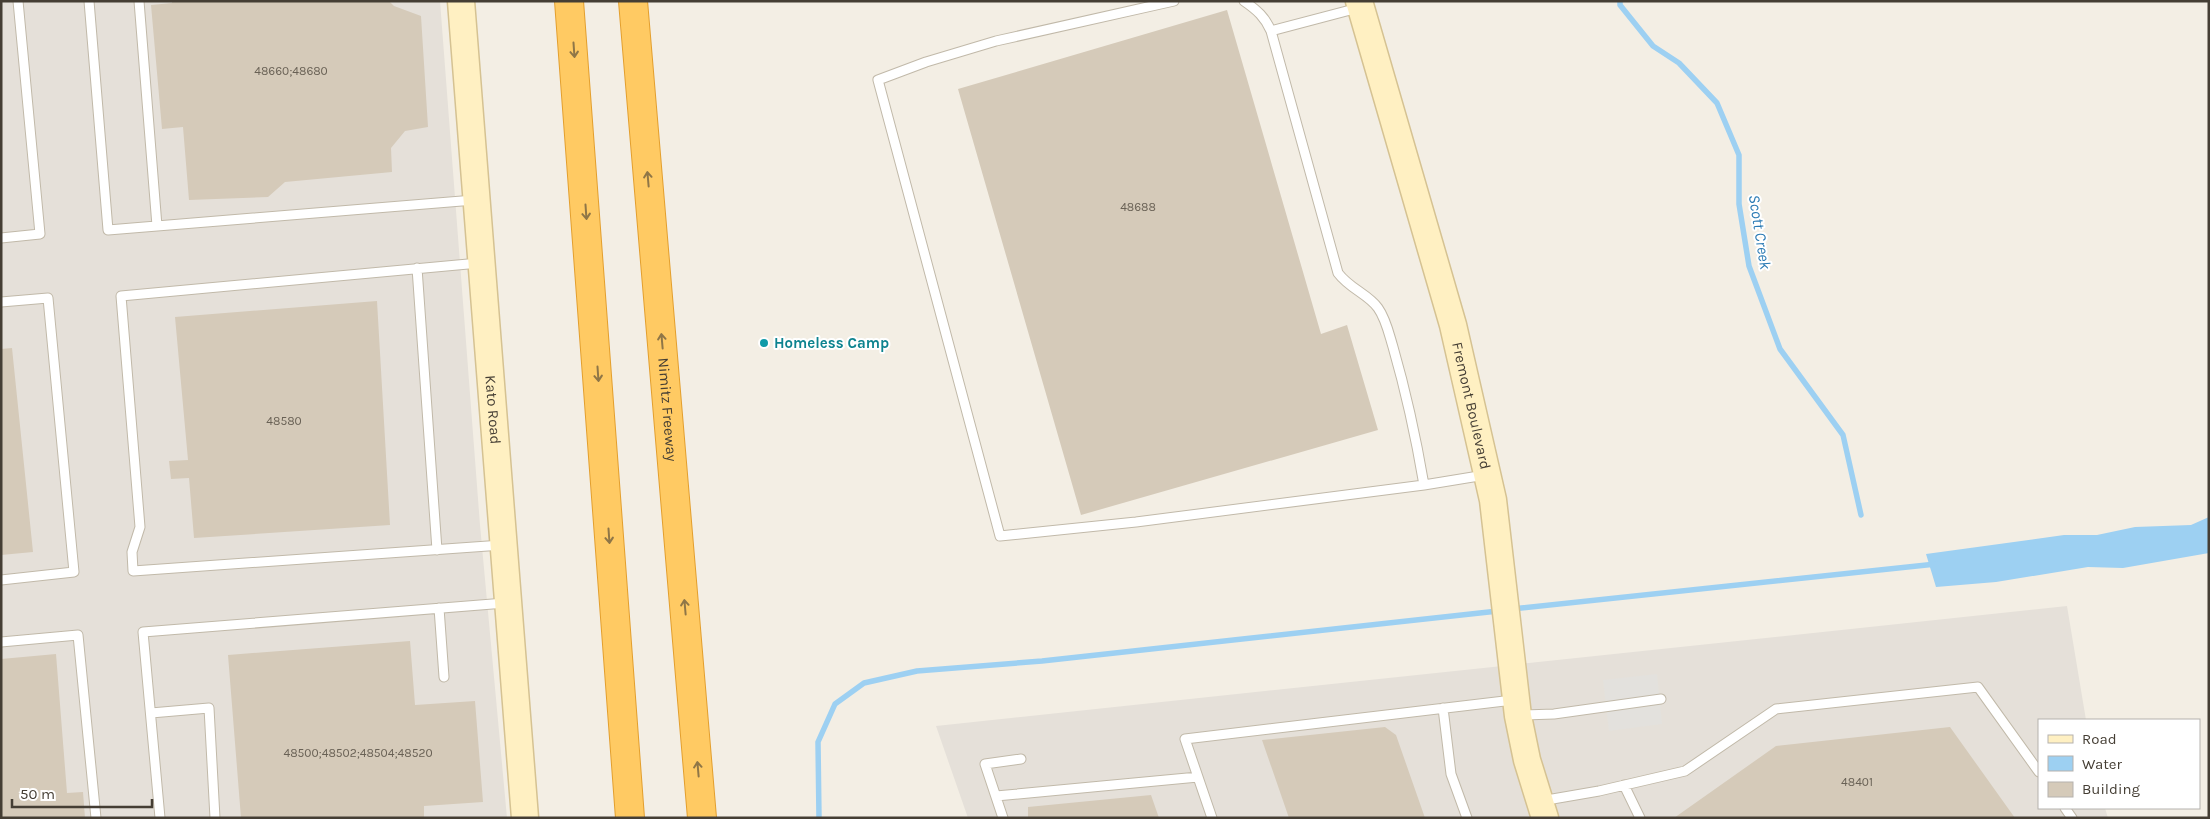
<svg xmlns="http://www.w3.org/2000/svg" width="2210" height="819" font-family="Karla,sans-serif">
<rect width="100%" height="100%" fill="#f3eee4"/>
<!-- industrial -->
<path fill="#e5e0d9" d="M 1,1 L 440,1 L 480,525 L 507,818 L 1,818 Z
M 2067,606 L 2086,720 L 2039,720 L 2039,808 L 2105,808 L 2108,818 L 968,818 L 936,726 Z"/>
<!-- parking -->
<path fill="#e3e1dd" d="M 1657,674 L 1662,724 L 1609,731 L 1603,680 Z"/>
<!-- water -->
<path fill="#9dd0f2" d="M 2209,517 L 2209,553 L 2123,568 L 2088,567 L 1996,582 L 1936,587 L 1926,554 L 2064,535 L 2097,535 L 2135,527 L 2191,525 Z"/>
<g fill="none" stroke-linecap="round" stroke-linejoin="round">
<!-- stream -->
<path stroke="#9dd0f2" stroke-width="5.5" d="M 1620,1 L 1620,5 L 1653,46 L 1679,63 L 1717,103 L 1739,155 L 1739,204 L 1749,266 L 1780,349 L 1843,435 L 1861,515
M 1512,609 L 1936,564
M 819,818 L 818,742 L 835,704 L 864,683 L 917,671 L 1042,661 L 1498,611"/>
</g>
<!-- building -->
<path fill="#d5cab9" d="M 172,1 L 389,1 L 394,6 L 421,16 L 428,127 L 405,131 L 391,148 L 392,172 L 285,182 L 268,197 L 189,200 L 183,127 L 162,129 L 151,5 L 172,3 Z
M 1227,10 L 1321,334 L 1347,325 L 1378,430 L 1081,515 L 958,89 Z
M 377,301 L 390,525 L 194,538 L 189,478 L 171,479 L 169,461 L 188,460 L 175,317 Z
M 12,348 L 33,552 L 1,555 L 1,349 Z
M 410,641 L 415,705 L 475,701 L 483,802 L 424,806 L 424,818 L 241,818 L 228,655 Z
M 56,654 L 67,793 L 83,792 L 85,818 L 1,818 L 1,659 Z
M 1385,727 L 1396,735 L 1425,818 L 1289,818 L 1262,740 Z
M 1950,727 L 2015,818 L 1674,818 L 1776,746 Z
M 1151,795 L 1159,818 L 1028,818 L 1028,807 Z"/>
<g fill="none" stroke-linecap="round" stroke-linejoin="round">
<defs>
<path id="lane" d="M 89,1 L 108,230 L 474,200
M 139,1 L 157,226
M 1174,1 L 996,41 L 926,62 L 878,80 L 1000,536 L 1136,522 L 1424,485
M 1244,1 C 1257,10 1265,17 1271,31
M 1358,8 L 1271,31 L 1338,273 C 1350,289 1368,294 1378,308 C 1386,319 1389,334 1393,347 C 1406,392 1416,438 1424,485 L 1485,475
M 1,238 L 40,234 L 18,1
M 479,263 L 121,296 L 140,527 L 132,552 L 133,571 L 502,545
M 417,268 L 437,550
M 1,302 L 48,298 L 74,572 L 1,580
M 439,608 L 444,677
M 1,642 L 78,635 L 96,818
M 1443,708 L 1451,774 L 1467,818
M 151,713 L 209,708 L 215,818
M 1521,715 L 1554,714 L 1661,699
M 1624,785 L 1640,818
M 996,796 L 1198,777
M 1541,801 L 1599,791 L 1685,771 L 1776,709 L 1978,687 L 2039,772
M 2065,808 L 2072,818
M 160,818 L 143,632 L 505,603
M 1003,818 L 985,764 L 1021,759
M 1212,818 L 1185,739 L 1513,700"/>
<g id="secondary">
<path id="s1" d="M 461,1 L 525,818"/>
<path id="s2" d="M 1359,1 L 1453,325 L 1493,500 L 1518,716 L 1527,760 L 1545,818"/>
</g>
<g id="highway">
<path d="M 569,1 L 630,818"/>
<path id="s3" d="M 633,1 L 702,818"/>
</g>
</defs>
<!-- lane casing -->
<use href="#lane" stroke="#c1b9a9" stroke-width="11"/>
<!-- secondary casing -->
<use href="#secondary" stroke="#d5c292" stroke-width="29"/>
<!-- highway casing -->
<use href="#highway" stroke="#e39f2e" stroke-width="30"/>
<!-- lane -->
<use href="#lane" stroke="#fff" stroke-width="9"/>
<!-- secondary -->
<use href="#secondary" stroke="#fff0c2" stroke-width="26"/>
<!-- highway -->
<use href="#highway" stroke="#ffca63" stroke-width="28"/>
</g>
<!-- one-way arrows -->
<defs><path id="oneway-shaft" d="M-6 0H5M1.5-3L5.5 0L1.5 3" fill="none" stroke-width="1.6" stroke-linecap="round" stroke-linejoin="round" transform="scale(1.25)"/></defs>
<g stroke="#8f7647">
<use href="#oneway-shaft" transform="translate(574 50) rotate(86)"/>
<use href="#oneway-shaft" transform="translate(648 179) rotate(-95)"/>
<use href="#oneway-shaft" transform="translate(586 212) rotate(86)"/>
<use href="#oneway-shaft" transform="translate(662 341) rotate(-95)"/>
<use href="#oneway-shaft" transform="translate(598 374) rotate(86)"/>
<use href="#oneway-shaft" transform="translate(609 536) rotate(86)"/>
<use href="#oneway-shaft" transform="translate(685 607) rotate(-95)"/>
<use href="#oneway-shaft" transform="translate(698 769) rotate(-95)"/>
</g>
<!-- markers -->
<circle fill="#0f9aa8" stroke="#fff" stroke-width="2" cx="764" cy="343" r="5"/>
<g text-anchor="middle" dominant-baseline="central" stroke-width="4" stroke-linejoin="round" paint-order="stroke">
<!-- number labels -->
<g font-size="12" fill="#696155">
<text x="291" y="71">48660;48680</text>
<text x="1138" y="207">48688</text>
<text x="284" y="421">48580</text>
<text x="358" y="753">48500;48502;48504;48520</text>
<text x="1857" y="782">48401</text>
</g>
<!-- culture labels -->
<g font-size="15" font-weight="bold" fill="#0d838f" stroke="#fff" text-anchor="start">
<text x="774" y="343">Homeless Camp</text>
</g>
<!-- street labels -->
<g font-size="15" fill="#453e34" stroke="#fff">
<text stroke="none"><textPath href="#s2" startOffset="420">Fremont Boulevard</textPath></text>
<text stroke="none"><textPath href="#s1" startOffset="410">Kato Road</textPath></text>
<text stroke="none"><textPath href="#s3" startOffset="410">Nimitz Freeway</textPath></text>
</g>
<!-- water labels -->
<g font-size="16" font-style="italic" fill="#2a7ab4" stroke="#fff">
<text transform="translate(1760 232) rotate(81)">Scott Creek</text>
</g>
</g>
<!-- border -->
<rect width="2210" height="819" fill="none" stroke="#453e34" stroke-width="5"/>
<!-- legend -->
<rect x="2038" y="719" width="162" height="90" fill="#ffffff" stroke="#b5b2ae"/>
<rect x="2048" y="735" width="25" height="8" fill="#fff0c2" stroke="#b5b2ae"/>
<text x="2082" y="744" font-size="15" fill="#453e34">Road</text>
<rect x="2048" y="756" width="25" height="15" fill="#9dd0f2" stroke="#b5b2ae"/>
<text x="2082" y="769" font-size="15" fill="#453e34">Water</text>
<rect x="2048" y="782" width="25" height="15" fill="#d5cab9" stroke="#b5b2ae"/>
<text x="2082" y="794" font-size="15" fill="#453e34">Building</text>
<!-- scale -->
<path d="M12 799v8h140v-8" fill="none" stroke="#453e34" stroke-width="2.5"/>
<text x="20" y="799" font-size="15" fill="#453e34" stroke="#ffffff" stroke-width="4" paint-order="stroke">50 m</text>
</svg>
